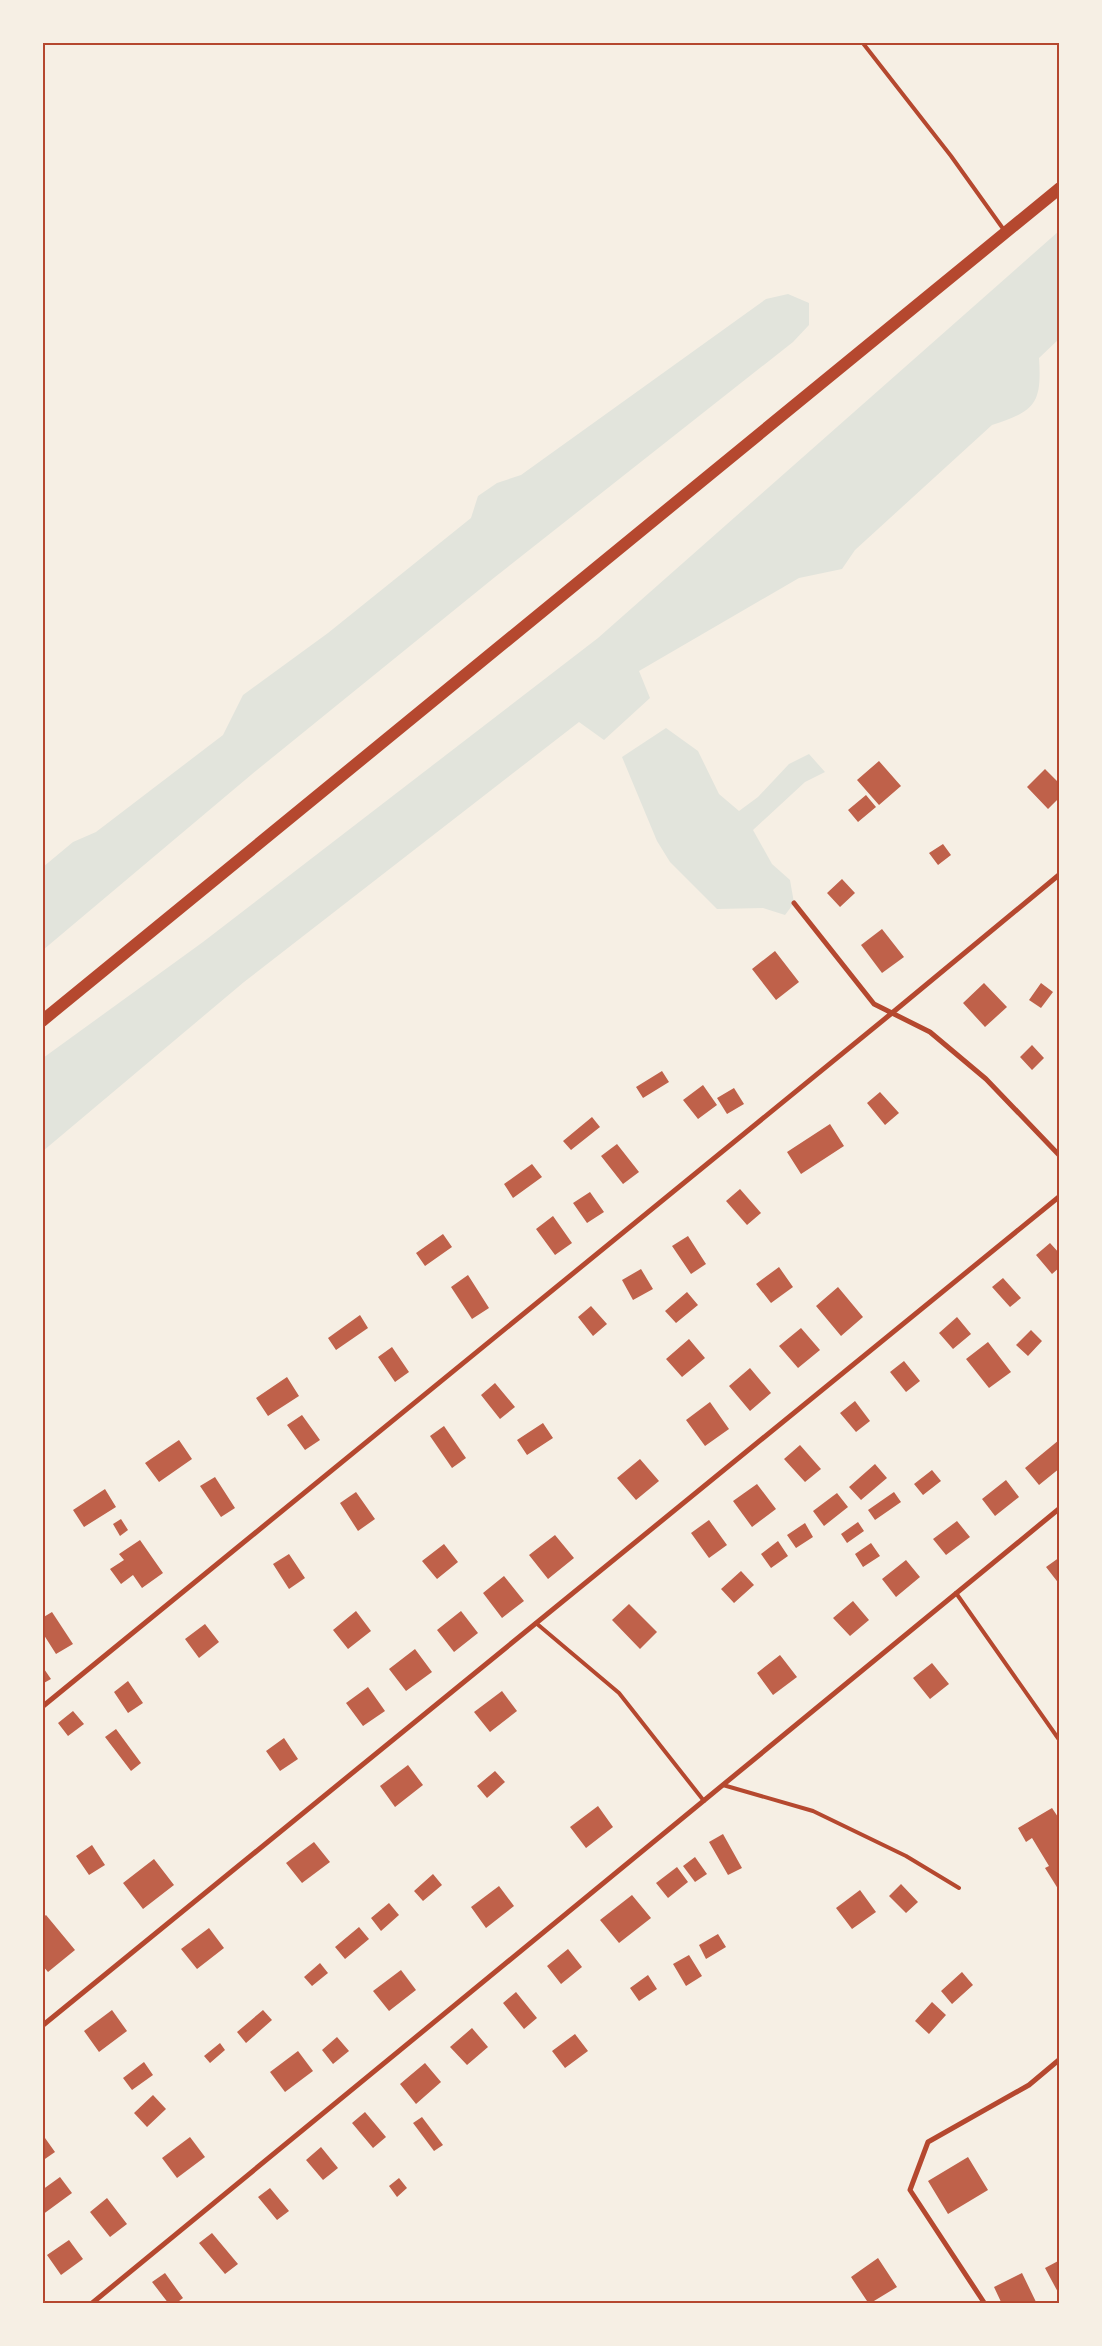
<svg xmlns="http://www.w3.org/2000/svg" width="1102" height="2346" font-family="Merriweather,serif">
<rect width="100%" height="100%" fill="#f6efe4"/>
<!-- green -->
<path fill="#e2e4dc" d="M 1059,231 L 1059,339 L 1039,358 C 1042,404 1035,411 992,425 L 855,550 L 842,569 L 799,578 L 639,671 L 650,698 L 604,740 L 579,722 L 244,982 L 43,1151 L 43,1058 L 203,942 L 598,638 Z
M 788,294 L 809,303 L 809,325 L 793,342 L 495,577 L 257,770 L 43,950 L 43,867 L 73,842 L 96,832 L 223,735 L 243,695 L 328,633 L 471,518 L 478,496 L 497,483 L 521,475 L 766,299 Z
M 666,728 L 698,751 L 719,794 L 739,811 L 758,797 L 789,764 L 809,754 L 825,772 L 805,782 L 753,830 L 772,864 L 790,880 L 794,903 L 785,915 L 763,908 L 717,909 L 670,862 L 657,841 L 622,757 Z"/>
<!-- building -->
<path fill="#bf614a" d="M 879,761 L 901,786 L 879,805 L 857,780 Z
M 1045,769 L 1060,784 L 1060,797 L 1048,809 L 1027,787 Z
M 866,795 L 876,807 L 858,822 L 848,810 Z
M 943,844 L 951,855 L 938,865 L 929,853 Z
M 842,879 L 855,893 L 840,907 L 827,893 Z
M 882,929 L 904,957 L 882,973 L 861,945 Z
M 775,951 L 799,982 L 776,1000 L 752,969 Z
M 984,983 L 1007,1007 L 985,1027 L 963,1003 Z
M 1041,983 L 1053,992 L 1041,1008 L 1029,1000 Z
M 1032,1045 L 1044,1058 L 1032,1070 L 1020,1057 Z
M 662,1071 L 669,1082 L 643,1098 L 636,1087 Z
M 703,1085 L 717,1105 L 698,1119 L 683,1100 Z
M 734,1088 L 744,1104 L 727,1114 L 717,1098 Z
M 880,1092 L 899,1113 L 885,1125 L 867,1103 Z
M 592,1117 L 600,1127 L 571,1150 L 563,1141 Z
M 830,1124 L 844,1146 L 801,1174 L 787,1152 Z
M 617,1144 L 639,1172 L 623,1184 L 601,1156 Z
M 532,1164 L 542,1177 L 513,1198 L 504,1184 Z
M 740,1189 L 761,1213 L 747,1225 L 726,1201 Z
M 590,1192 L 604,1212 L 587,1223 L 573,1203 Z
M 553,1216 L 572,1243 L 555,1255 L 536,1229 Z
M 443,1234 L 452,1247 L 425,1266 L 416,1253 Z
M 688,1236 L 706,1264 L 691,1274 L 672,1246 Z
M 1050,1243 L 1060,1254 L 1060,1267 L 1052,1274 L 1036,1255 Z
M 779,1267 L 793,1287 L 771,1303 L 756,1284 Z
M 641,1269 L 653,1289 L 633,1300 L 622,1280 Z
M 468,1275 L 489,1308 L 472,1319 L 451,1287 Z
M 1003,1278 L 1021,1298 L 1010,1307 L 992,1287 Z
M 838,1287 L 863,1317 L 841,1336 L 816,1306 Z
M 687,1292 L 698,1305 L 676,1323 L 665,1311 Z
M 591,1306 L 607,1324 L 593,1336 L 578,1317 Z
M 360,1315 L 368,1328 L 336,1350 L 328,1338 Z
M 957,1317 L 971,1334 L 953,1349 L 939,1333 Z
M 801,1328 L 820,1350 L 798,1368 L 779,1346 Z
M 1031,1330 L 1042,1341 L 1028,1356 L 1016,1345 Z
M 689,1339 L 705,1358 L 682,1377 L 666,1359 Z
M 988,1342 L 1011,1372 L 989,1388 L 966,1359 Z
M 392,1347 L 409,1372 L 395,1382 L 378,1357 Z
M 904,1361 L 920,1381 L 906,1392 L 890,1372 Z
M 750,1368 L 771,1393 L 750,1411 L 729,1386 Z
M 287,1377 L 299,1396 L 268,1416 L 256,1398 Z
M 495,1383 L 515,1407 L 500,1419 L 481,1395 Z
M 855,1401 L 870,1421 L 856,1432 L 840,1413 Z
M 710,1402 L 729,1429 L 705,1446 L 686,1420 Z
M 302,1415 L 320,1440 L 305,1450 L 287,1425 Z
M 543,1423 L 553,1438 L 527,1455 L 517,1440 Z
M 444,1426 L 466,1458 L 452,1468 L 430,1436 Z
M 179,1440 L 192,1459 L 159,1482 L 145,1463 Z
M 1059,1440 L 1060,1468 L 1039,1485 L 1025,1468 Z
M 800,1445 L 821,1469 L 805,1482 L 784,1459 Z
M 640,1459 L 659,1481 L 636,1500 L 617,1478 Z
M 875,1464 L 887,1478 L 861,1500 L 849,1487 Z
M 932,1470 L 941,1481 L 923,1495 L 914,1484 Z
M 215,1477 L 235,1508 L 221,1517 L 200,1486 Z
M 1006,1480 L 1019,1497 L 995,1516 L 982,1499 Z
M 757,1484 L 776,1509 L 752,1527 L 733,1501 Z
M 105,1489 L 116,1507 L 84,1527 L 73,1510 Z
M 356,1492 L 375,1519 L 358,1531 L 340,1503 Z
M 894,1492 L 901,1502 L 875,1520 L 868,1510 Z
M 837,1493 L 848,1507 L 824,1526 L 813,1511 Z
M 121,1519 L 128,1530 L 120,1536 L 113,1524 Z
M 709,1520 L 727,1545 L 709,1558 L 691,1533 Z
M 957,1521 L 970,1537 L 946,1555 L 933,1539 Z
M 858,1522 L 864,1531 L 847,1543 L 841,1534 Z
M 805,1523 L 813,1537 L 796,1548 L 787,1535 Z
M 555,1535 L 574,1558 L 548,1579 L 529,1555 Z
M 140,1540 L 163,1573 L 142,1588 L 133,1575 L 121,1584 L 110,1569 L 124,1560 L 119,1554 Z
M 778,1541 L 788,1556 L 771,1568 L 761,1554 Z
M 871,1543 L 880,1556 L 863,1567 L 855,1554 Z
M 444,1544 L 458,1562 L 437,1579 L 422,1561 Z
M 289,1554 L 305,1578 L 289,1589 L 273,1564 Z
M 1060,1557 L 1060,1585 L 1046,1567 Z
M 906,1560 L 920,1577 L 896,1597 L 882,1579 Z
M 741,1571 L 754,1585 L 734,1603 L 721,1589 Z
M 504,1576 L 524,1601 L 502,1618 L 483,1593 Z
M 853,1601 L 869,1620 L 850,1636 L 833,1618 Z
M 629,1604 L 657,1632 L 640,1649 L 612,1620 Z
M 356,1611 L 371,1631 L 348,1649 L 333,1630 Z
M 461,1611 L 478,1633 L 454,1652 L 437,1630 Z
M 52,1612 L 73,1644 L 56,1654 L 42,1632 L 42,1618 Z
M 205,1624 L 219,1642 L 199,1658 L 185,1639 Z
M 415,1649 L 432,1672 L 406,1691 L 389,1669 Z
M 780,1655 L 797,1677 L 773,1695 L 757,1673 Z
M 932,1663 L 949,1684 L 930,1699 L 913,1678 Z
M 42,1666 L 51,1679 L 42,1684 Z
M 128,1681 L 143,1703 L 128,1713 L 114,1692 Z
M 368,1687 L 385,1711 L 363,1726 L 346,1703 Z
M 502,1691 L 517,1711 L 490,1732 L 474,1712 Z
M 73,1711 L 84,1724 L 68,1736 L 58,1723 Z
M 116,1729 L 141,1763 L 131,1771 L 105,1737 Z
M 284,1738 L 298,1759 L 280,1771 L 266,1751 Z
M 408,1765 L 423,1785 L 395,1807 L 380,1786 Z
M 495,1771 L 505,1782 L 487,1798 L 477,1786 Z
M 598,1806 L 613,1827 L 586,1848 L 570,1827 Z
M 1052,1808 L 1060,1820 L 1060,1892 L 1045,1868 L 1049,1866 L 1032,1838 L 1026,1842 L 1018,1828 Z
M 723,1834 L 742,1868 L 728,1875 L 709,1842 Z
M 314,1842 L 330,1862 L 302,1883 L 286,1863 Z
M 92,1845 L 105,1865 L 89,1875 L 76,1856 Z
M 695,1857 L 707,1874 L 695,1882 L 683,1866 Z
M 154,1859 L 174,1885 L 143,1909 L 123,1883 Z
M 677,1867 L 688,1882 L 668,1898 L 656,1883 Z
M 433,1874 L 442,1885 L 423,1901 L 414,1891 Z
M 901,1884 L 918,1902 L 906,1913 L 889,1896 Z
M 499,1886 L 514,1906 L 486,1928 L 471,1907 Z
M 860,1890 L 876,1912 L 852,1929 L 836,1908 Z
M 632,1895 L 651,1918 L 619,1943 L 600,1920 Z
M 389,1903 L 399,1915 L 381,1931 L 371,1918 Z
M 46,1915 L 75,1950 L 48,1972 L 42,1965 L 42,1918 Z
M 359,1927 L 369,1939 L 345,1959 L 335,1947 Z
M 209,1928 L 224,1948 L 197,1969 L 181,1949 Z
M 718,1934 L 726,1947 L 706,1959 L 699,1945 Z
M 568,1949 L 582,1967 L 561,1984 L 547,1966 Z
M 689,1955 L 702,1976 L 686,1986 L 673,1964 Z
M 320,1963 L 328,1973 L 312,1986 L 304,1977 Z
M 401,1970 L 416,1990 L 389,2011 L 373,1991 Z
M 962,1972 L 973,1985 L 952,2004 L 941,1991 Z
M 648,1975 L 657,1989 L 639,2001 L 630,1988 Z
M 516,1992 L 537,2018 L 524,2029 L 503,2003 Z
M 932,2002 L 946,2015 L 929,2034 L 915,2021 Z
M 112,2010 L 127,2031 L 99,2052 L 84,2031 Z
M 263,2010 L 272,2020 L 246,2043 L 237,2032 Z
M 472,2028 L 488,2047 L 467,2065 L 450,2047 Z
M 575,2034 L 588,2051 L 565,2068 L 552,2051 Z
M 337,2037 L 349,2051 L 333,2064 L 322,2050 Z
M 220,2043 L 225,2050 L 210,2063 L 204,2056 Z
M 298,2051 L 313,2071 L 285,2092 L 270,2072 Z
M 144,2062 L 153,2075 L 132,2090 L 123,2078 Z
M 425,2063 L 441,2082 L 416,2104 L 400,2084 Z
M 153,2095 L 166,2109 L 147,2127 L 134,2113 Z
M 365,2112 L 386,2137 L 373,2148 L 352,2123 Z
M 422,2117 L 443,2145 L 434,2151 L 413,2123 Z
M 190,2137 L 205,2157 L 177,2178 L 162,2158 Z
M 45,2138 L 55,2152 L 42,2161 L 42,2140 Z
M 321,2147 L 338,2168 L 323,2180 L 306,2160 Z
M 968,2157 L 988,2190 L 948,2214 L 928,2181 Z
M 60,2177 L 72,2193 L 42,2215 L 42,2190 Z
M 399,2178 L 407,2188 L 397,2197 L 389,2186 Z
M 270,2188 L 289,2211 L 277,2220 L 258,2197 Z
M 107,2198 L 127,2224 L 110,2237 L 90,2212 Z
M 212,2233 L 238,2264 L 225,2274 L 199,2243 Z
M 69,2240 L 83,2259 L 61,2275 L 47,2255 Z
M 878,2258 L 897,2287 L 869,2304 L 851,2277 Z
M 1060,2260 L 1060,2296 L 1045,2268 Z
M 165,2273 L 183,2298 L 175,2304 L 169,2304 L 152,2282 Z
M 1022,2273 L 1037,2304 L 1002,2304 L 994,2287 Z"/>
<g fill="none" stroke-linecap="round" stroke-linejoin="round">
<!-- service -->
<path stroke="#b5482f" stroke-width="4" d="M 862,42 L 951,156 L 1004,230
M 956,1593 L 1060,1741
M 536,1623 L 619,1693 L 704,1801
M 723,1785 L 813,1811 L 906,1856 L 959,1888"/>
<!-- minor -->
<path stroke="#b5482f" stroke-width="5" d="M 794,903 L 874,1004 L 930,1032 L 986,1079 L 1060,1156
M 42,1707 L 892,1013 L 1060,874
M 42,2026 L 1060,1196
M 91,2304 L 1060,1508
M 985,2304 L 910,2190 L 928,2142 L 1029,2085 L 1060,2059"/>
<!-- primary -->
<path stroke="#b5482f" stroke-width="12" d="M 42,1021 L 1060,188"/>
</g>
<!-- border -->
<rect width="1102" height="2346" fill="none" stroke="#f6efe4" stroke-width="88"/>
<rect x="44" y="44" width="1014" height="2258" fill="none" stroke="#b5482f" stroke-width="2"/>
</svg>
